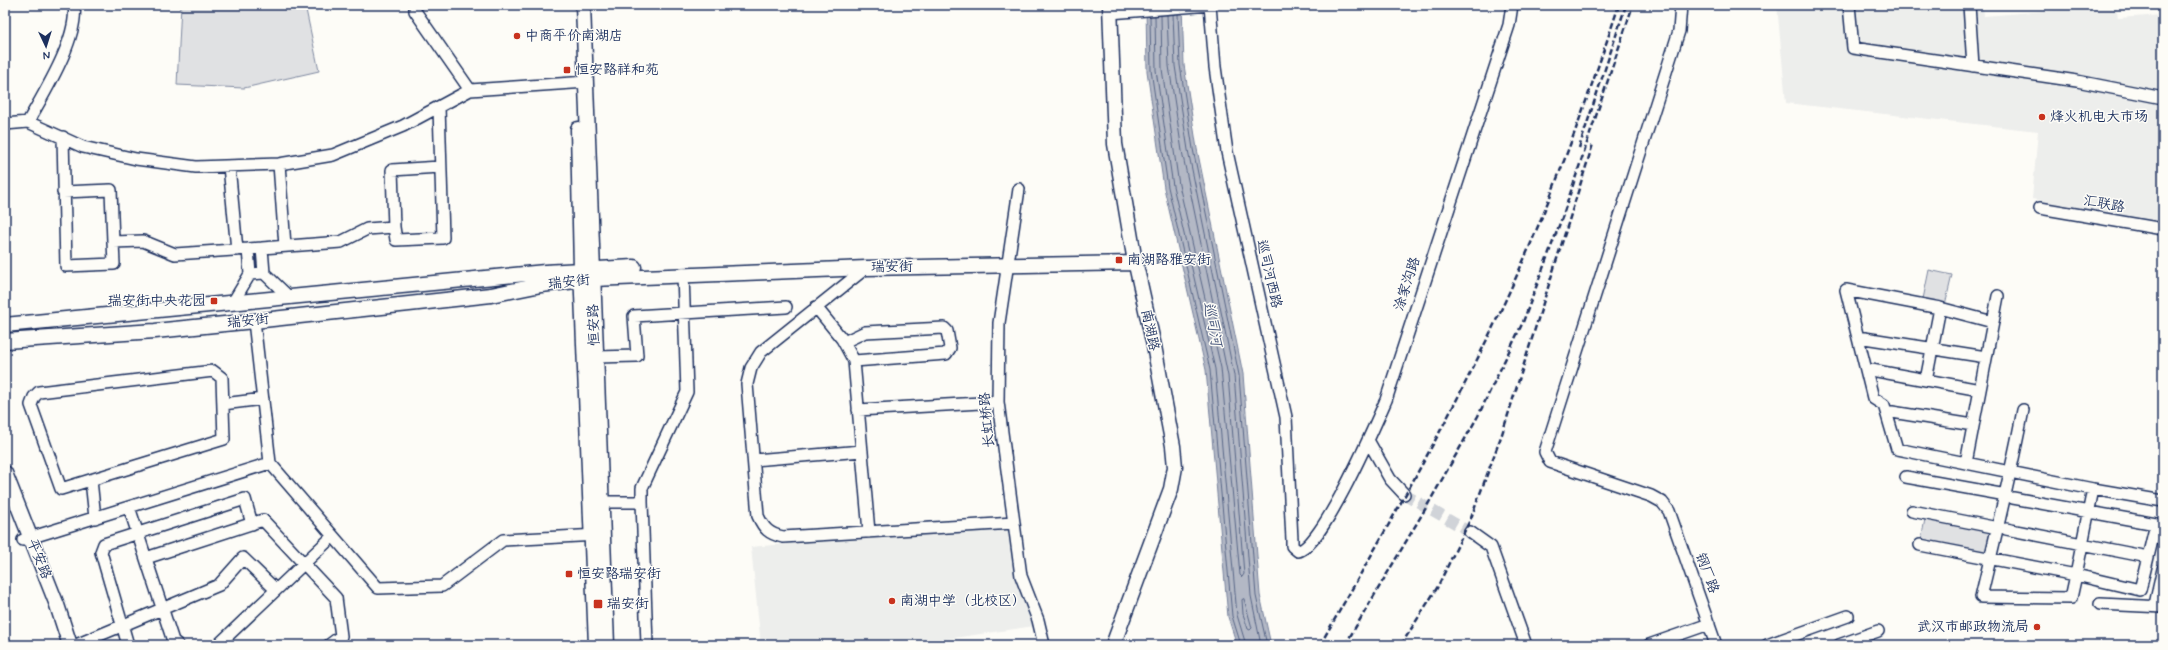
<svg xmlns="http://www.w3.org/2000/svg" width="2168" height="650" font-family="Mynerve,'LXGW WenKai TC',sans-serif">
<rect width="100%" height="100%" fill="#fdfcf7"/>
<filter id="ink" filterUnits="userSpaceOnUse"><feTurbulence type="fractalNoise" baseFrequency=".025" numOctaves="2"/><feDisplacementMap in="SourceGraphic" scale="8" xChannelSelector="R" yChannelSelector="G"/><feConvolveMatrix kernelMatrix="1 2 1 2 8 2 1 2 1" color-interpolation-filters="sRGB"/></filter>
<g filter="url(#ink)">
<!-- built -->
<path fill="#edeeec" d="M 1777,5 L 1983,5 L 1984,16 L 2116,5 L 2118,18 L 2163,15 L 2163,224 L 2032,199 L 2038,131 L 1786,103 Z
M 1014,523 L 1034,626 L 906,645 L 761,645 L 751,547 Z"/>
<!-- green -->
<path fill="#e0e1e3" stroke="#7e88a0" d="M 181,5 L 305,5 L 319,71 L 244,88 L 177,85 Z
M 1929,270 L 1952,275 L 1944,309 L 1922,304 Z
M 1926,514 L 1998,528 L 1990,559 L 1920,545 Z"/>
<!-- water -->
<path fill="#b3b8c5" stroke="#76819c" d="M 1146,5 L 1182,5 L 1184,65 L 1197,149 L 1243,374 L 1260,595 L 1271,645 L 1237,645 L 1228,617 L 1206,370 L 1164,188 L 1147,71 Z"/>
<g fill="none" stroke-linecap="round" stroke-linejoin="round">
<!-- shore -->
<path stroke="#586687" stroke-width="1" d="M 1173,14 L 1175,66 L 1188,150 L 1234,375 L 1251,596 L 1261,645
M 1178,14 L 1180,65 L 1193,149 L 1239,375 L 1256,596 L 1267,645
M 1161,15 L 1162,69 L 1179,185 L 1221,368 L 1240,575 L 1242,577 L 1244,574 L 1228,376 L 1182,151 L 1169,66 L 1167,15
M 1150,16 L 1151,70 L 1168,187 L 1210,370 L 1232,616 L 1241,645
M 1155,16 L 1156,70 L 1173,186 L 1215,369 L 1237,615 L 1246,645
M 1244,599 L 1252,628 L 1250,630 L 1248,629 L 1243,614 L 1242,600 Z"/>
<!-- minor-tunnel -->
<path stroke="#d0d3d8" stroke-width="11" stroke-dasharray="11 5.5" stroke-linecap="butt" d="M 1404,494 L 1470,532"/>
<defs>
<path id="minor" d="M 415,5 L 415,11 L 470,90
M 1210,5 L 1215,67 L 1227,152 L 1286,417 L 1292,540 L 1292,546 L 1298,551 C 1322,548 1375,425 1386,400 L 1509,25 L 1512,5
M 1681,5 L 1679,31 L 1545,452 L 1550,462 L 1651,496 L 1662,502 L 1669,511 L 1716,645
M 1849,5 L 1853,48 L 2077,81 L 2163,98
M 1969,5 L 1973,66
M 1110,13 L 1210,5
M 28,122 C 44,93 79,38 74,5
M 5,124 L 28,122 L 83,147 L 136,159 L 196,167 L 279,164 L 333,155 L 403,126 L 470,90 L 587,82
M 63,137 L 66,266 L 114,264 L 113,242
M 279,164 L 285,246
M 229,166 L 237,250
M 1019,189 L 999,323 L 998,402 L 1021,576 L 1038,620 L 1044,645
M 63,192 L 111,190 L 113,242 L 143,241 L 175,254 L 248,249
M 2040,208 L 2163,229
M 394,227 L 392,170 L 440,167
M 262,248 L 341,242 L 367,229 L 394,227 L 396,240 L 443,238 L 439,107
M 866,268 L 761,352 L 751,368 L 747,384 L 758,516 C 764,529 769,534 783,537 L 1014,523
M 250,274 L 248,249 L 262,248 L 264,273
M 232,304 L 250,274 L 264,273 L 290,298
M 816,307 L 842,339 L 854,361 L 869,532
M 1940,308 L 1993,322
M 254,321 L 270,463 L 378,588 L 442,586 L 503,540 L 598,535
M 1858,337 L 1986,357
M 844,342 L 865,332 L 944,328 L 947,331 L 950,348 L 946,354 L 854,361
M 596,357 L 637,356 L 634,316 L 786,307
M 1866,369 L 1926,380 L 1940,308 L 1846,290 C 1855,326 1864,362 1873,398 L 1884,405 L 1897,449 L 2093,489 L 2163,501
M 213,371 L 222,378 L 224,439 L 61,489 L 31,405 L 34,397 L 39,392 Z
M 1926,380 L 1980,390
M 223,404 L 263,399
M 858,410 L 998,402
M 1886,411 L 1973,425
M 1369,442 L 1390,479 L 1404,494
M 754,460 L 862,451
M 1966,463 L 1998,296
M 1906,477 L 2006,495
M 91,480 L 95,518
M 2013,498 L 2156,524 L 2140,590 L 2076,575 L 2093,489
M 601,502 L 642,502 L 642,488 L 687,392 L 683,274
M 642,502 L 647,645
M 129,507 L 173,641 L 178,645
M 1912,511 L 1998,528
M 2006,529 L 2148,557
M 1470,532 L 1491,547 L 1526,645
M 23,540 L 270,463
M 1920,545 L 2076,575 L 2071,598 L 1981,597 C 1996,534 2011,473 2023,410
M 146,558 L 263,520 L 336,598 L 341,636 L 329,645
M 2156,600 L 2163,569
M 2100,604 L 2163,607
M 76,645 L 219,585 L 243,558 L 276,590
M 128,645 L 101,552 L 104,544 L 245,499 L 252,524
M 218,645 L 333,536
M 1649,645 L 1709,624
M 1767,645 L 1848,616
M 1839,645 L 1878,631"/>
<path id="major" d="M 583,5 L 607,645
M 1110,5 L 1115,144 L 1134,256 L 1154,346 L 1173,446 L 1175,467 L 1171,489 L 1113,645
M 578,129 L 581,269 L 596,645
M 5,325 L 545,272 L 634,267
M 5,341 L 155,331 L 254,321 L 491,295 L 541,285 L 593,279 L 866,268 L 1136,263
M 5,473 L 57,605 L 70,645"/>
</defs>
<!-- minor casing -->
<use href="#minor" stroke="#1b2f5e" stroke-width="14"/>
<!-- major casing -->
<use href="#major" stroke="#1b2f5e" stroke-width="17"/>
<!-- minor -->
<use href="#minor" stroke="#fdfcf7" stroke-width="11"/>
<!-- major -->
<use href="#major" stroke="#fdfcf7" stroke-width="14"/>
<!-- rail -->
<path stroke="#1b2f5e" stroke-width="2.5" stroke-dasharray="6 3" stroke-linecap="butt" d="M 1579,148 L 1626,5
M 1320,645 C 1385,531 1452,417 1507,297 C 1551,202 1586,104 1619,5
M 1345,645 L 1427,506 L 1478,416 L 1523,322 L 1563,215 L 1633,5
M 1401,645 L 1437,588 L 1471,518 L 1502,434 L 1593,144"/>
</g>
</g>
<!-- markers -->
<g fill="#c8321e" stroke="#fdfcf7" stroke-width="1.5">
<circle cx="517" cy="36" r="4"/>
<rect x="563" y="66" width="8" height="8" rx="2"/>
<circle cx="2042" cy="117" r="4"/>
<rect x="1115" y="256" width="8" height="8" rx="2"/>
<rect x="210" y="297" width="8" height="8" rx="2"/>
<rect x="565" y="570" width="8" height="8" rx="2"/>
<circle cx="892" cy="601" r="4"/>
<rect x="593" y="599" width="10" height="10" rx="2"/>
<circle cx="2037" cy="627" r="4"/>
</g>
<g text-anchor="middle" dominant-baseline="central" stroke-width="3" stroke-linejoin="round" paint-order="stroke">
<!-- poi labels -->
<g font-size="14" fill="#1b2f5e" stroke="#fdfcf7" text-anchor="start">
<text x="525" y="36">中商平价南湖店</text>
<text x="575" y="70">恒安路祥和苑</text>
<text x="2050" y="117">烽火机电大市场</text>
<text x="1127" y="260">南湖路雅安街</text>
<text x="206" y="301" text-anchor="end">瑞安街中央花园</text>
<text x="577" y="574">恒安路瑞安街</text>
<text x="900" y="601">南湖中学（北校区）</text>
<text x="607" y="604">瑞安街</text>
<text x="2029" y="627" text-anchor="end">武汉市邮政物流局</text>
</g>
<!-- street labels -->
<g font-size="14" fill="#1b2f5e" stroke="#fdfcf7">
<text transform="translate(2104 204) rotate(10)">汇联路</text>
<text transform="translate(892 267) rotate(-1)">瑞安街</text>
<text transform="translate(1269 274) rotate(77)">巡司河西路</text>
<text transform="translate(569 282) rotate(-6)">瑞安街</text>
<text transform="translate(1407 284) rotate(-72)">涂家沟路</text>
<text transform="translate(248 321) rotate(-6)">瑞安街</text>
<text transform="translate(594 325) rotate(-92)">恒安路</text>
<text transform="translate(1150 330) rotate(78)">南湖路</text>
<text transform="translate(987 420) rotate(-95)">长虹桥路</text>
<text transform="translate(39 559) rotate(68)">平安路</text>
<text transform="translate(1707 573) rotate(70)">钢厂路</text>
</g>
<!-- water labels -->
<g font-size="15" font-style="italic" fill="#49587d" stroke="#fdfcf7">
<text transform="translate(1212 324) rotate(79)">巡司河</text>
</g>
</g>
<!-- margin -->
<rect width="2168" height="650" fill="none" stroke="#fdfcf7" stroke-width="20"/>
<rect x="10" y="10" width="2148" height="630" fill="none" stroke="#1b2f5e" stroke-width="1.5" filter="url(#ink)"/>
<!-- north arrow -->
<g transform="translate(46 46) rotate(176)" stroke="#fdfcf7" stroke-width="3" paint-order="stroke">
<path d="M0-3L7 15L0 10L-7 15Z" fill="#1b2f5e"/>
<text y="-6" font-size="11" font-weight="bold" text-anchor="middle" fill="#1b2f5e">N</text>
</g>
</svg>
